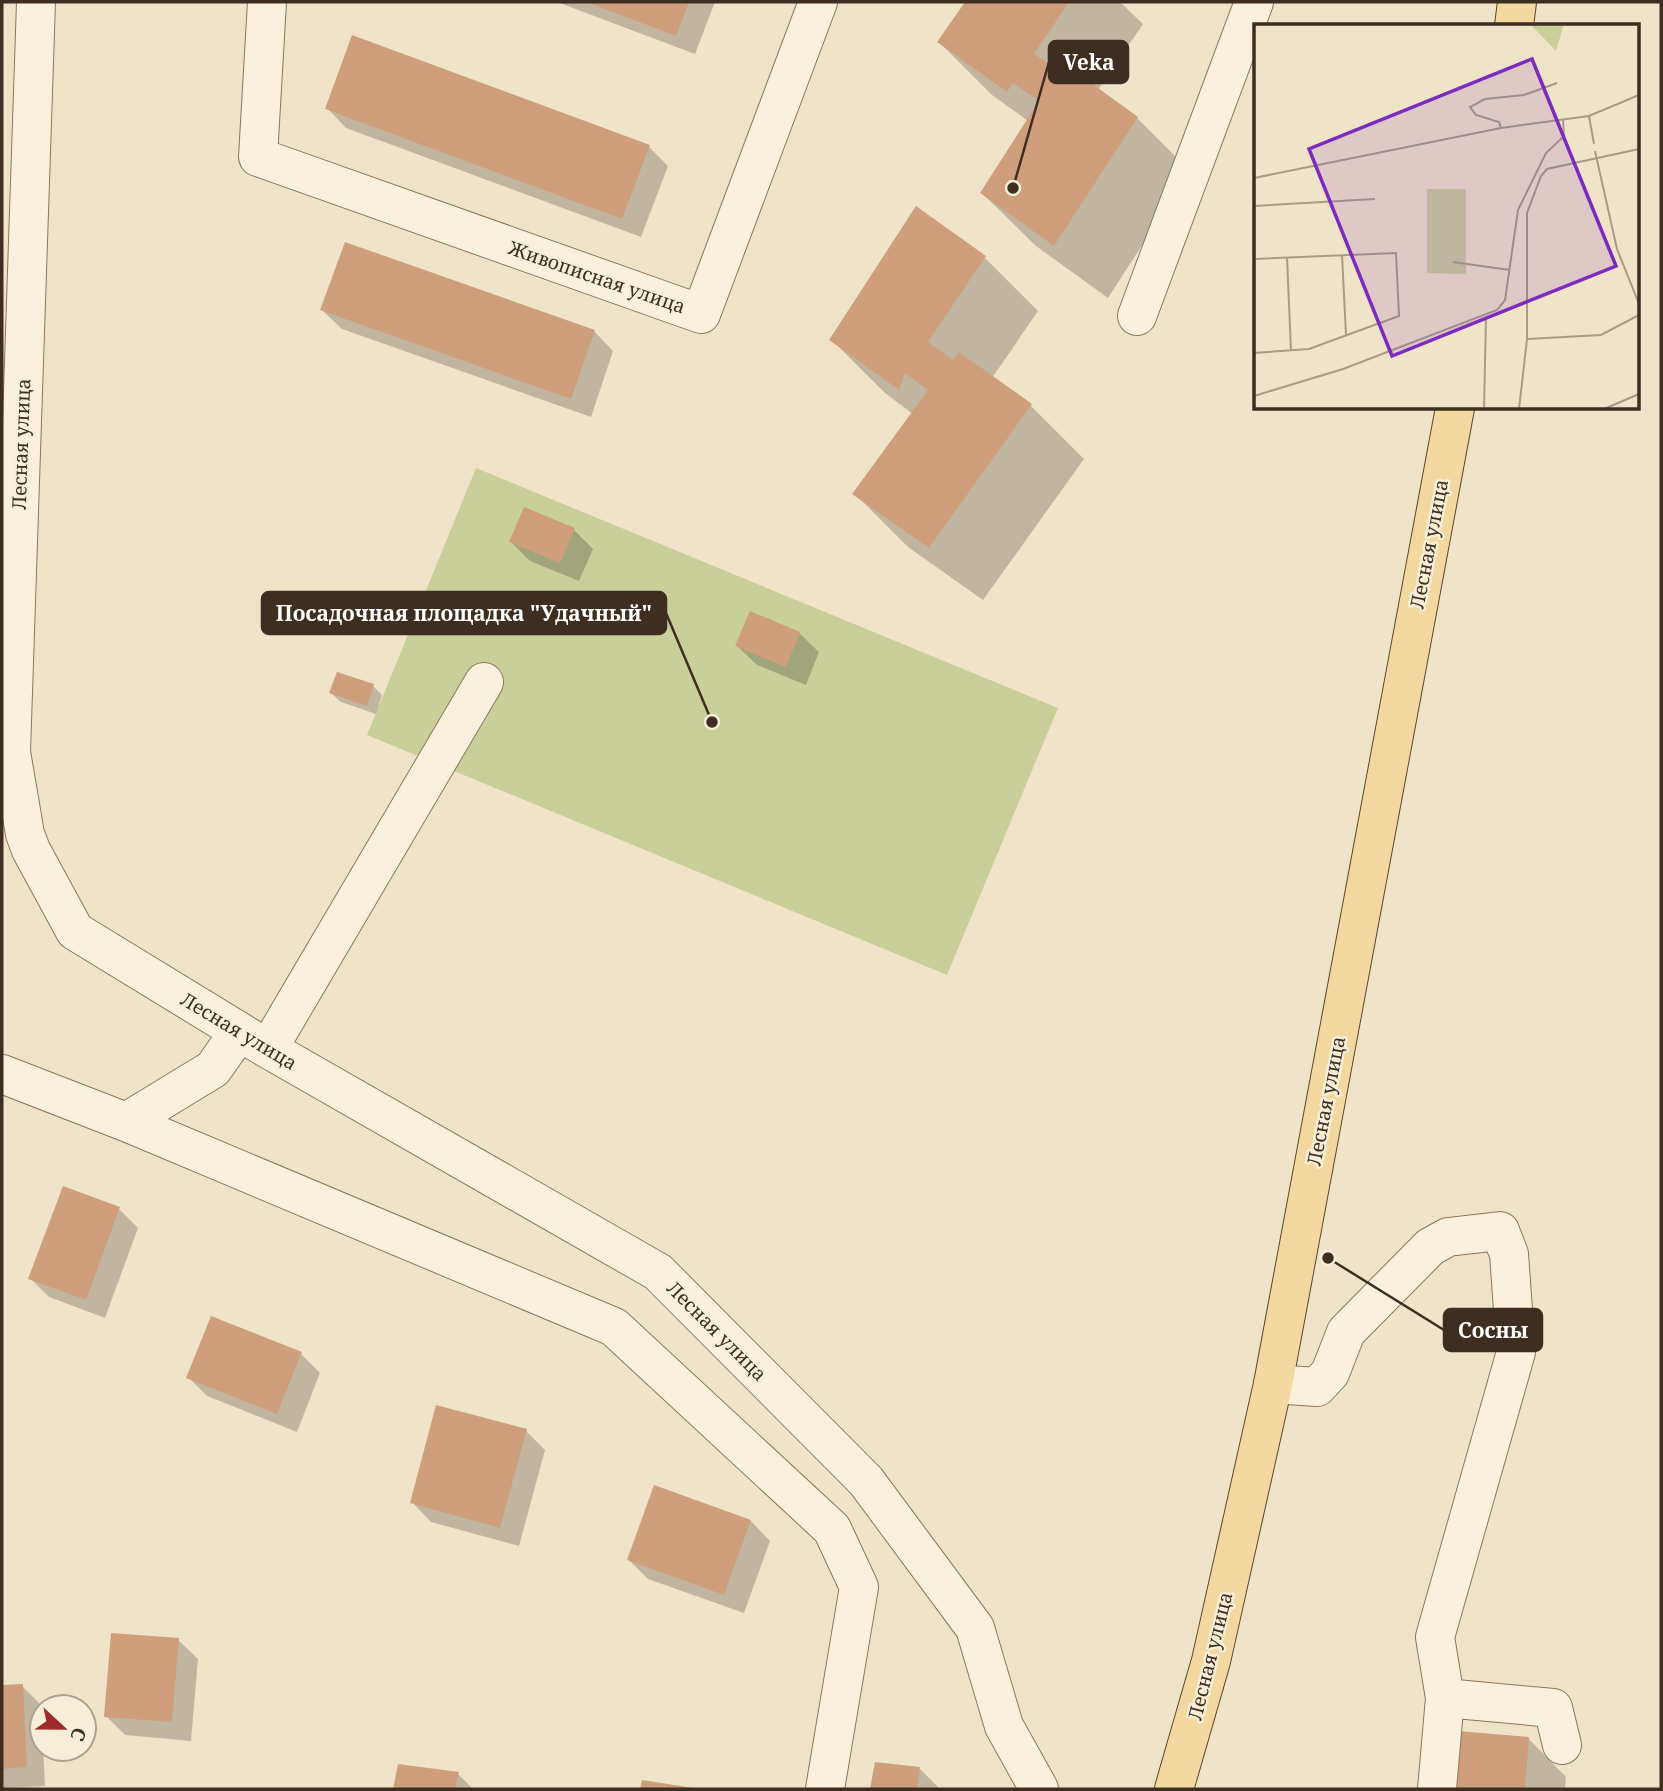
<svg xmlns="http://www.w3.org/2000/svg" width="1663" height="1791" font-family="'Noto Serif',serif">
<rect width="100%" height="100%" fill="#f0e4c8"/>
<!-- green -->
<path fill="#c9cf9b" d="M 476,468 L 1058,708 L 947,975 L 367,735 Z"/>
<!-- shadow -->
<path fill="#0003" d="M 557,2 L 715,2 L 695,54 Z
M 967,2 L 1120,2 L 1143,24 L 1098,90 L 1137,118 L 1190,171 L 1108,298 L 1036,246 L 982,193 L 1028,121 L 992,95 L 939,42 Z
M 327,108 L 649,147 L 668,166 L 641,237 L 346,128 Z
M 985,258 L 1038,311 L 992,378 L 1031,406 L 1084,459 L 983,600 L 908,547 L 855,494 L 913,414 L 885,393 L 832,340 Z
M 322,310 L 594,331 L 613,351 L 591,417 L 342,329 Z
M 574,530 L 593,549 L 579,581 L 530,561 L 511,542 Z
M 799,633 L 819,652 L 806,685 L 757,665 L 737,646 Z
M 373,686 L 382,695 L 376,714 L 341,702 L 331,693 Z
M 119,1209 L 138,1228 L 105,1318 L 49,1297 L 30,1278 Z
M 301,1354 L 320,1373 L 297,1432 L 207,1396 L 188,1377 Z
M 526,1431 L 545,1450 L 519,1546 L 431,1522 L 412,1502 Z
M 655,1487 L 751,1521 L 770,1541 L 744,1613 L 648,1579 L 629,1560 Z
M 178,1640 L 198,1659 L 191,1741 L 125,1735 L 106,1716 Z
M 22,1686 L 41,1705 L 45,1786 L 2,1788 L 2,1687 Z
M 1529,1739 L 1566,1777 L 1565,1789 L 1454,1789 Z
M 877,1764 L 920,1769 L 940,1789 L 872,1789 Z
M 399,1766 L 458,1774 L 473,1789 L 395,1789 Z"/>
<!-- building -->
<path fill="#cf9f7d" d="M 586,2 L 689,2 L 676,36 Z
M 965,2 L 1069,2 L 1034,54 L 1060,72 L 1065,64 L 1138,117 L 1054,246 L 980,193 L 1039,101 L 1013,83 L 1007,92 L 937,42 Z
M 352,35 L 650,145 L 622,219 L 325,109 Z
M 916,206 L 986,256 L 928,342 L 953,360 L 959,352 L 1032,404 L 929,548 L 852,494 L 928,390 L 905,373 L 899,390 L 829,340 Z
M 345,242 L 595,330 L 571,399 L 320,310 Z
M 524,507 L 575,528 L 560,563 L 509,542 Z
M 750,611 L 800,632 L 786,667 L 735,646 Z
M 337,672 L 374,684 L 367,706 L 329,693 Z
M 63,1186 L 120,1207 L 86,1300 L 28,1279 Z
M 211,1316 L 302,1352 L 277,1414 L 186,1378 Z
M 436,1405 L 527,1429 L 500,1528 L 410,1503 Z
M 654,1485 L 751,1520 L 724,1595 L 627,1560 Z
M 111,1633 L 179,1638 L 172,1722 L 104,1717 Z
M 23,1684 L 27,1767 L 2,1769 L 2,1685 Z
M 1458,1731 L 1529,1737 L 1525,1789 L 1452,1789 Z
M 875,1762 L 920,1767 L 917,1789 L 870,1789 Z
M 398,1764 L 459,1772 L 455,1789 L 393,1789 Z
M 642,1780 L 694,1788 L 694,1789 L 640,1789 Z"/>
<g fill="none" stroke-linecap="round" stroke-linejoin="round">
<defs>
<path id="minor" d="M 36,2 L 11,752 L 25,834 L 31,850 L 75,931 L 268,1049 L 658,1272 L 866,1481 L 975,1628 L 1004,1726 L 1039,1789
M 267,2 L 258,157 L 701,314 L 818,2
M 1137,316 L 1254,2
M 268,1049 L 484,682
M 2,1074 L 126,1122 L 614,1327 L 832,1529 L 859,1587 L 825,1789
M 126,1122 L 213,1069 L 239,1032
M 1273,1384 L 1317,1387 L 1330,1373 L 1346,1332 L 1430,1247 L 1448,1237 L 1500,1231 L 1509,1254 L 1516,1352 L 1435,1637 L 1445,1698 L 1437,1789
M 1445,1698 L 1553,1708 L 1562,1745"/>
<path id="major" d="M 1514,26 L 1517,2
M 1174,1789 L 1211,1661 L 1273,1384 L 1455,408"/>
</defs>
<!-- minor casing -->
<use href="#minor" stroke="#8d765c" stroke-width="40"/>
<!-- major casing -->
<use href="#major" stroke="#5b4430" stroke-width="40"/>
<!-- minor -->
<use href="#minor" stroke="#faf1dc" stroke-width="38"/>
<!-- major -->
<use href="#major" stroke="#f3d9a0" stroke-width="38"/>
</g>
<g text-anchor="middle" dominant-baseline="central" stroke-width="5" stroke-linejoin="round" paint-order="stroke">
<!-- street labels -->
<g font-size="19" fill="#3d2e20" stroke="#f7eed8">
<text transform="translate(597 277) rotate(19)">Живописная улица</text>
<text transform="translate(21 444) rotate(-88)">Лесная улица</text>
<text transform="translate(1429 544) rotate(-79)">Лесная улица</text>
<text transform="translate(239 1031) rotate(31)">Лесная улица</text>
<text transform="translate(1326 1101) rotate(-79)">Лесная улица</text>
<text transform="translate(717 1331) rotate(45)">Лесная улица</text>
<text transform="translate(1210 1656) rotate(-76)">Лесная улица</text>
</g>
</g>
<!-- overview -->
<g transform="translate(1254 24)">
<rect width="385" height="385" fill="#f0e4c8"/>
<path d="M 276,0 L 310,0 L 302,27 ZM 173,165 L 212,165 L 212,250 L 173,249 Z" fill="#c9cf9b"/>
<path fill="none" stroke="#a89b85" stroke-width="2" d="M 335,92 L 340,120M 247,104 L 245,98 L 222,91 L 216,83 L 231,75 L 270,71 L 303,59M 341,127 L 363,225 L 385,280M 0,154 L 247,104 L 335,92 L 385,71M 0,182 L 121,175M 88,231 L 92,311M 33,233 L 37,327M 0,235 L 142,229 L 145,292 L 55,325 L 0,329M 199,238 L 256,246M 273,315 L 347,311 L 385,291M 0,372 L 89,345 L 243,286 L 251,276 L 264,186 L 292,129 L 310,112 L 309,95M 230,385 L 232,293M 265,385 L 273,315 L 273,189 L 287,152 L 293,145 L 385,125M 350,385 L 385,370"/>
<path fill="#7b2cbf" fill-opacity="0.15" stroke="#7b2cbf" stroke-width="3.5" d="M 278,35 L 362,242 L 138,332 L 55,125 Z"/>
<rect width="385" height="385" fill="none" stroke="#3d2e20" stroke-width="3.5"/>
</g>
<!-- callouts -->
<path fill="none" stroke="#3d2e20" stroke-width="2.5" d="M1013 188L1049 62M712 722L666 613M1328 1258L1444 1330"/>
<g fill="#3d2e20" stroke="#f7eed8" stroke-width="2.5">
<circle cx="1013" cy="188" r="7"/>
<circle cx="712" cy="722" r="7"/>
<circle cx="1328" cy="1258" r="7"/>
</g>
<g fill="#3d2e20" stroke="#3d2e20" stroke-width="2.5">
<rect x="1049" y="41" width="79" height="42" rx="7"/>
<rect x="262" y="592" width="404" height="42" rx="7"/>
<rect x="1444" y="1309" width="98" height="42" rx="7"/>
</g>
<g font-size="21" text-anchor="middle" font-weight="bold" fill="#fff">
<text x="1089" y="70">Veka</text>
<text x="464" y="621">Посадочная площадка "Удачный"</text>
<text x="1493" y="1338">Сосны</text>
</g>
<!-- border -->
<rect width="1663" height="1791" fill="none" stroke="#3d2e20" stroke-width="7"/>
<!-- north arrow -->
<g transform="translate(63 1728) rotate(112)"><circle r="33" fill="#f7eed8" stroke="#ada18e" stroke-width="2"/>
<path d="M0-5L12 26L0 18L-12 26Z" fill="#9e2a2b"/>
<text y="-10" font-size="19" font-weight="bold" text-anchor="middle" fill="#3d2e20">С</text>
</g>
</svg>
